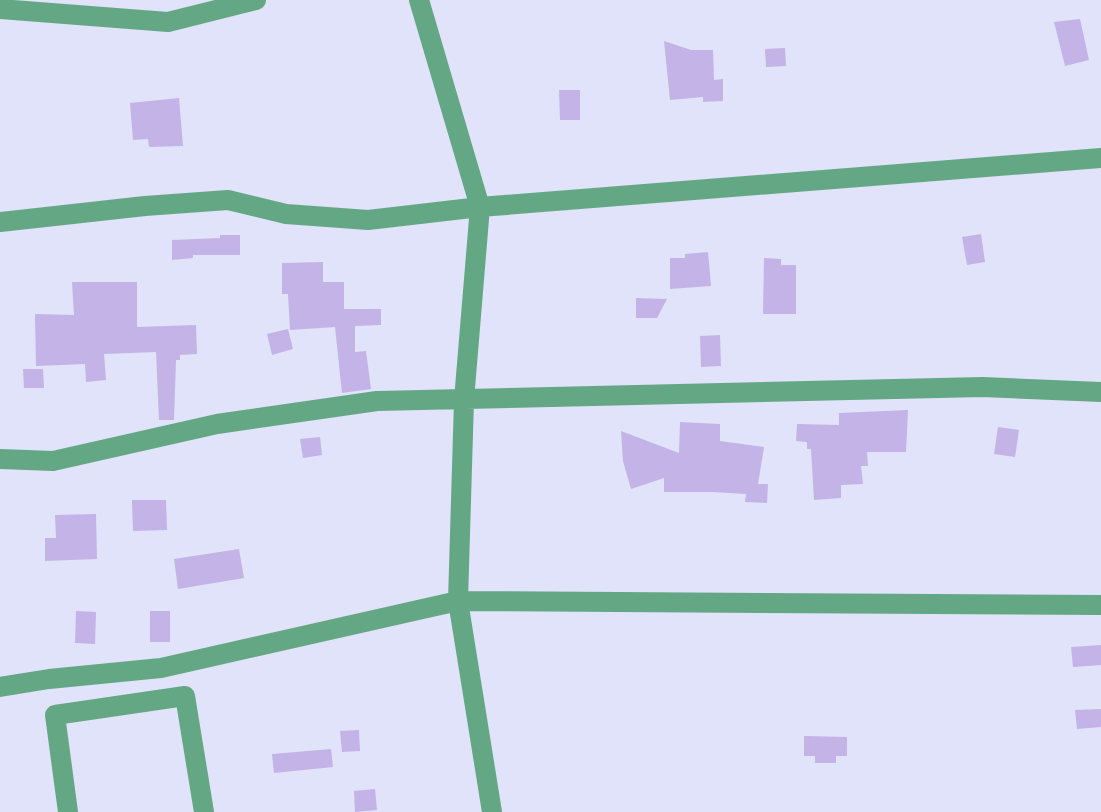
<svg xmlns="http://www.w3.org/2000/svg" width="1101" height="812" font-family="'PT Serif',serif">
<rect width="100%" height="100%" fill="#e0e3f9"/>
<!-- building -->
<path fill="#c4b3e7" d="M 1080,19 L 1089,60 L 1065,66 L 1054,22 Z
M 664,41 L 691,50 L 713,50 L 714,80 L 723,79 L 723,101 L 703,102 L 703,97 L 670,100 Z
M 785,48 L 786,66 L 766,67 L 765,49 Z
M 559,90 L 580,90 L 580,120 L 560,120 Z
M 179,98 L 183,146 L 149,147 L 148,139 L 133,140 L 130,103 Z
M 981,234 L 985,262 L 967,265 L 962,237 Z
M 220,235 L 240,235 L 240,255 L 193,255 L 193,258 L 172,260 L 172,240 L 220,238 Z
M 708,252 L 711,286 L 670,289 L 670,258 L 685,258 L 685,254 Z
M 764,258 L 781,259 L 781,265 L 796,265 L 796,314 L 763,314 Z
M 323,262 L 323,282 L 344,282 L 344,309 L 381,309 L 381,325 L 355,326 L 355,352 L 366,351 L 371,389 L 342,393 L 335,327 L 290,330 L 288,294 L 282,294 L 282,263 Z
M 72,282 L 137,282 L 137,327 L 196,325 L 197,354 L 180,355 L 180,360 L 176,360 L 174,420 L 159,420 L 156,352 L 104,354 L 106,380 L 86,382 L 85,364 L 36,366 L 35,314 L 74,315 Z
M 636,298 L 667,299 L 657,318 L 636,318 Z
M 288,329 L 293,349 L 272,355 L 267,334 Z
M 720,335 L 721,366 L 701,367 L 700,336 Z
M 23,369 L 43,369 L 44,388 L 24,388 Z
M 908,410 L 906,452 L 867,452 L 868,466 L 861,466 L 863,484 L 841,485 L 841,498 L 814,500 L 811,449 L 807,449 L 807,442 L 796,441 L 797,424 L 839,425 L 839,413 Z
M 680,422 L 720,424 L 720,441 L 764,447 L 758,484 L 768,484 L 767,503 L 745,502 L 746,494 L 713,492 L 664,492 L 664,478 L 631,489 L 623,461 L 621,431 L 679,453 Z
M 998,427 L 1019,430 L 1015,457 L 994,454 Z
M 320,437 L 322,455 L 303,458 L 300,439 Z
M 132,500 L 166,500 L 167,530 L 133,531 Z
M 96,514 L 97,559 L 45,561 L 45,538 L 56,538 L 55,515 Z
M 239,549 L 244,578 L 178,589 L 174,559 Z
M 76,611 L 96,612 L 95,644 L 75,643 Z
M 150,611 L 170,611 L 170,642 L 150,642 Z
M 1101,645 L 1101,665 L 1073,667 L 1071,647 Z
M 1101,709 L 1101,727 L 1077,729 L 1075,710 Z
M 359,730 L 360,751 L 342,752 L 340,731 Z
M 804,736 L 847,737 L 847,756 L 836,756 L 836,763 L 815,763 L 815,756 L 804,756 Z
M 331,749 L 333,767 L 274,773 L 272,754 Z
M 375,789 L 377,810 L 355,812 L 354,791 Z"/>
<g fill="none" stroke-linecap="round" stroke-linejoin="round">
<!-- minor -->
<path stroke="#64a784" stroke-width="20" d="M 419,0 L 480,207 L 464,400 L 458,601 L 492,812
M 0,9 L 168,22 L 256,0
M 0,222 L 145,206 L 228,200 L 286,214 L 368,220 L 480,207 L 1101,158
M 0,459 L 53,461 L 217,424 L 377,401 L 983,387 L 1101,392
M 0,687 L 49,679 L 161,668 L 458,601 L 1101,605
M 68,812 L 55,715 L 185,696 L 204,812"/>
</g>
</svg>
